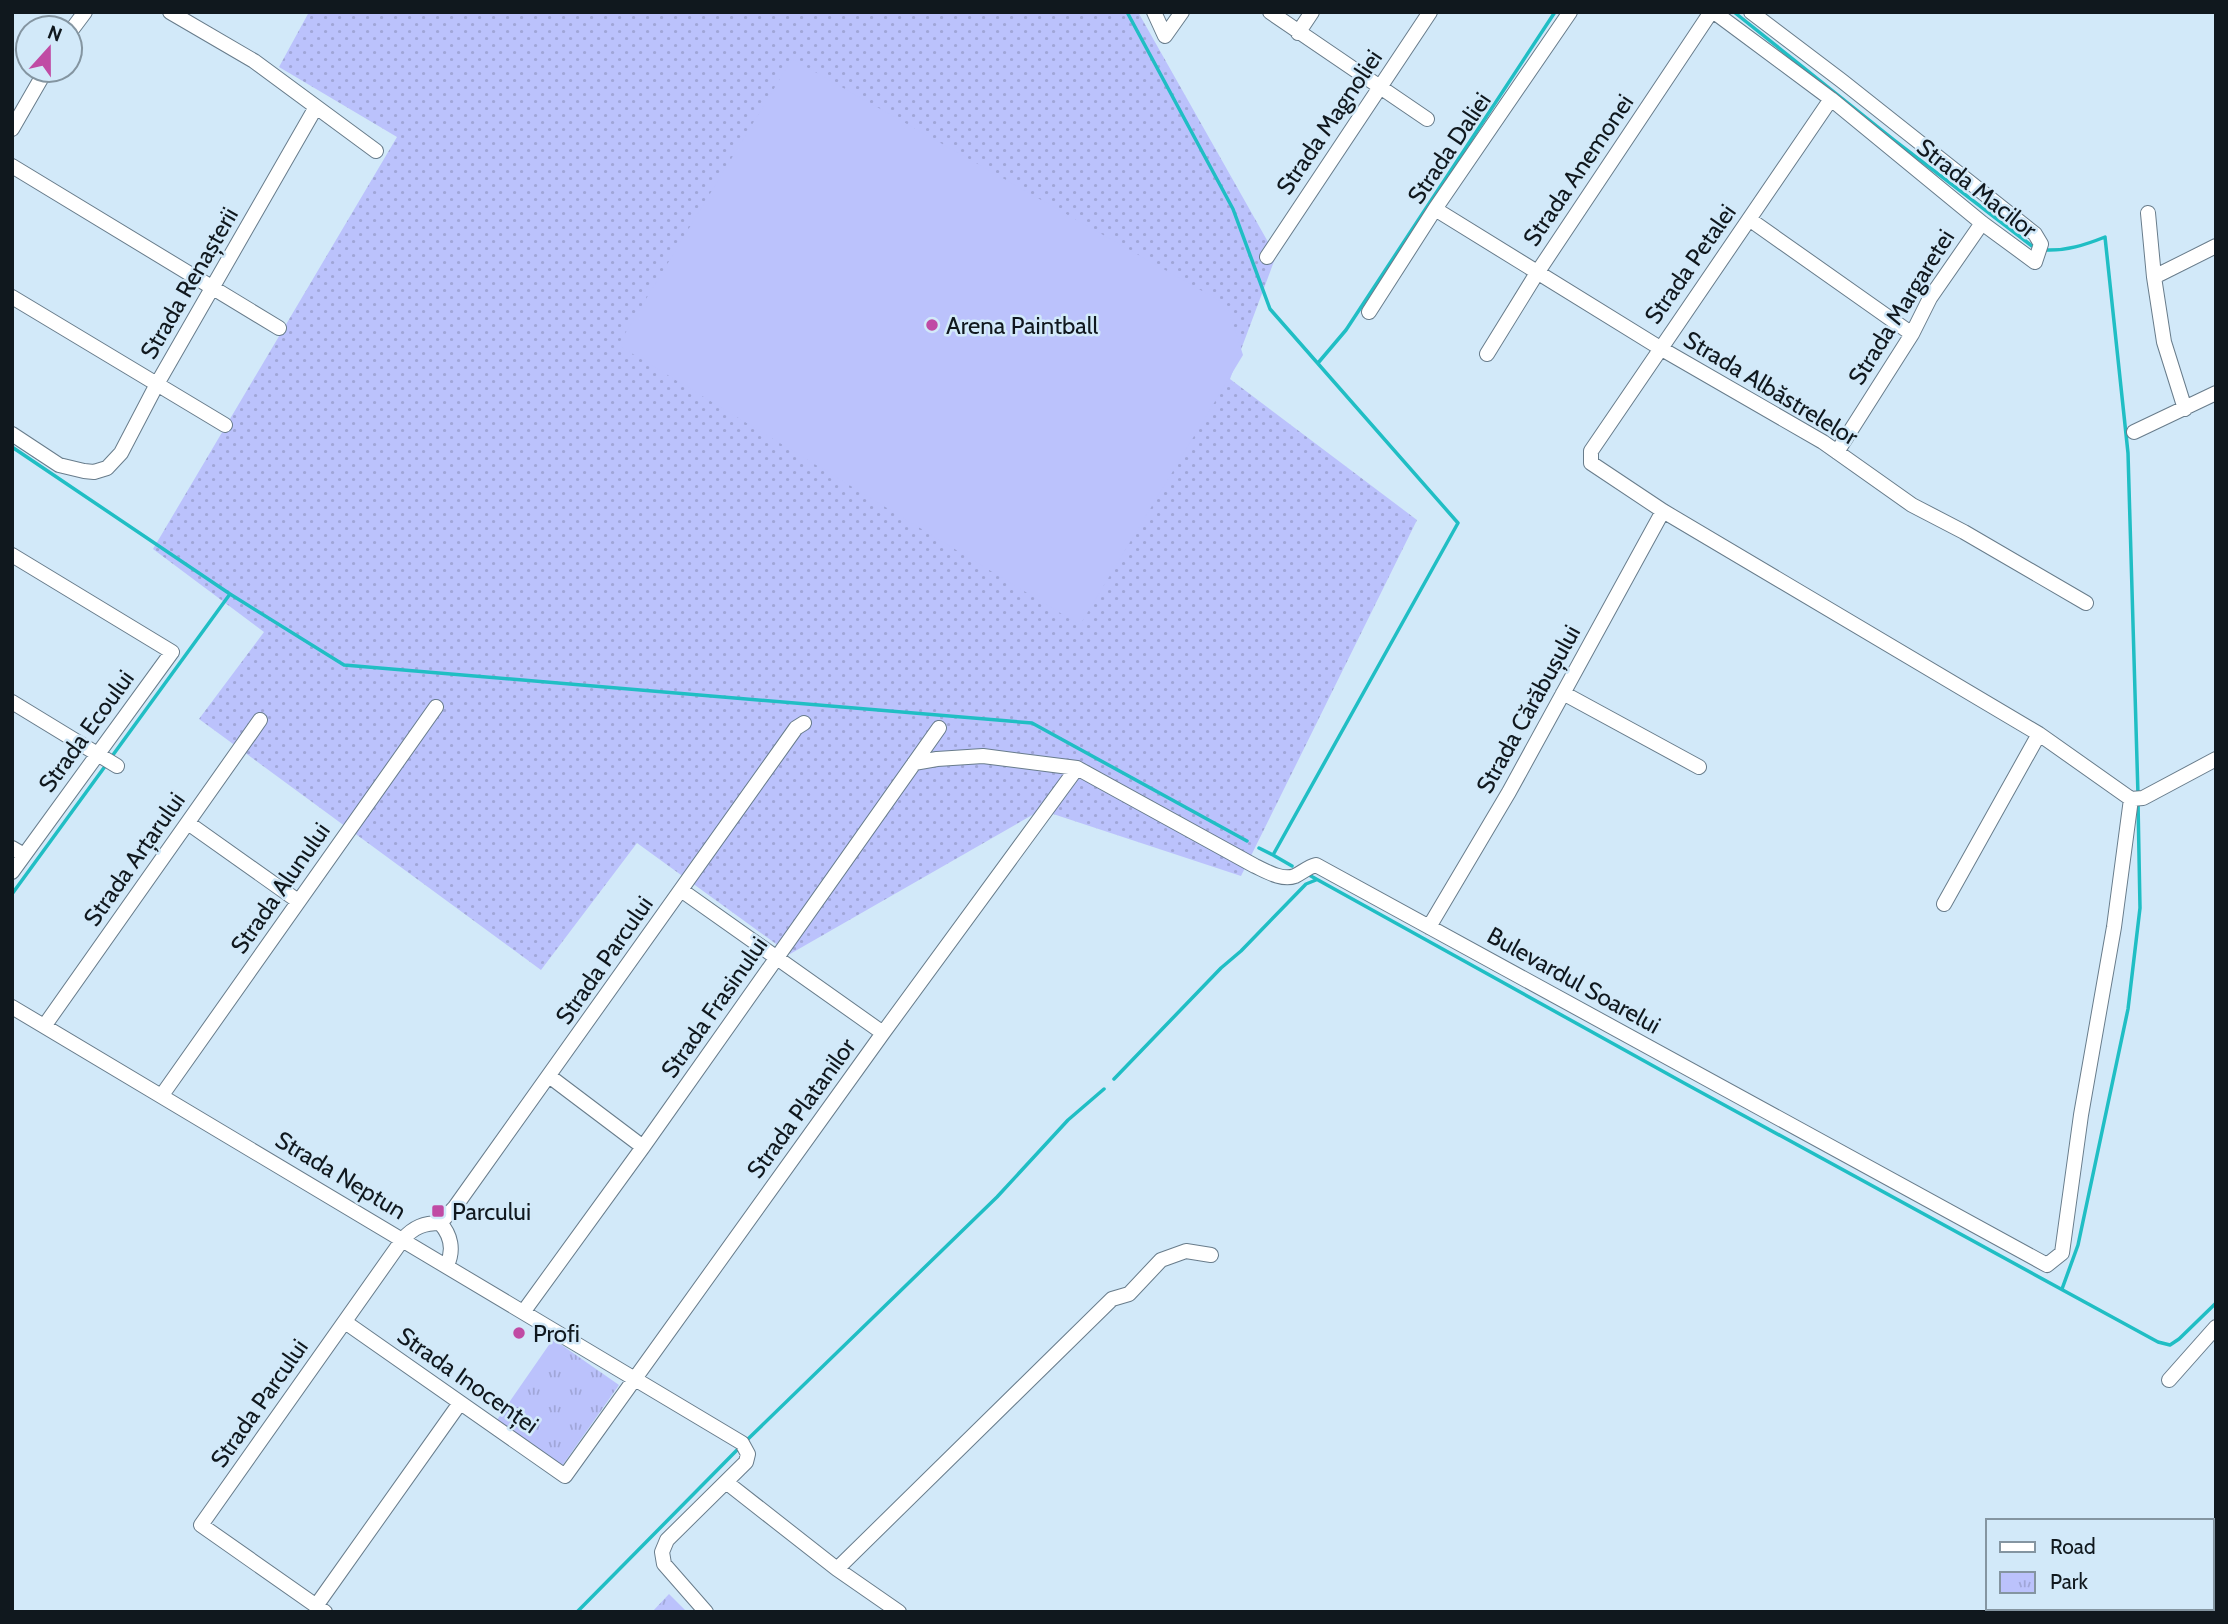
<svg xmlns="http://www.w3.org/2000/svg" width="2228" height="1624" font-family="Cabin,sans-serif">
<defs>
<pattern id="grass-dots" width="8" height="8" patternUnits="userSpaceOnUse" patternTransform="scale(1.75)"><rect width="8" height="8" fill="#bbc2fc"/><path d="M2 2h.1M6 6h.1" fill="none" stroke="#a0a6d8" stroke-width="1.8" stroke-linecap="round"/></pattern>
<pattern id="park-tufts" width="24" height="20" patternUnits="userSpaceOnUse" patternTransform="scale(1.75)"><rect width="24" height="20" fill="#bbc2fc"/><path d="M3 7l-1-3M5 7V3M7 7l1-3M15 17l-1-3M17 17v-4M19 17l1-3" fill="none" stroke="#a0a6d8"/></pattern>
</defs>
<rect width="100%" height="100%" fill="#d2e9f9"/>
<!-- grass -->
<path fill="url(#grass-dots)" d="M 309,12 L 1138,12 L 1276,256 L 1230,379 L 1417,520 L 1241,876 L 1041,810 L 790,954 L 637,843 L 541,970 L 199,719 L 264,632 L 153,549 L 397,137 L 279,67 Z"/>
<!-- park -->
<path fill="url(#park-tufts)" d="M 553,1339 L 619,1385 L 562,1466 L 497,1420 Z
M 669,1594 L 687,1612 L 652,1612 Z"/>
<!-- garden -->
<path fill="#bbc2fc" d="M 792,59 L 1227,305 L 1243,355 L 1080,625 L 618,345 Z"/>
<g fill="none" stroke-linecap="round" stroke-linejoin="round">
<!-- stream -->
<path stroke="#20bec4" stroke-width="3.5" d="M 1127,12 L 1233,209 L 1270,309 L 1458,523 L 1273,855 L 1259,848
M 1734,12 L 1894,140 L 2032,246
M 2045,250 C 2066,251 2085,245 2105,237 L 2128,453 L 2138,795
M 1318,363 L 1346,330 L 1555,12
M 12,447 L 230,594 L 344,665 L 1032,723 L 1247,841
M 110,759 L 230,594
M 1273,855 L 1292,866
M 1309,875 L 1684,1083 L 2158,1342 L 2170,1345 L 2179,1339 L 2216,1303
M 12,894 L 106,765
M 1114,1079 L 1221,968 L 1241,951 L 1306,884 L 1316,880
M 2062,1289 L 2078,1245 L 2128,1009 L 2140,908 L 2138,802
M 748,1439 L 997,1197 L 1068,1120 L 1104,1089
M 577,1612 L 738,1449"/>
<defs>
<path id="minor" d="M 170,12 L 254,61 L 376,151
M 1154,12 L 1165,36 L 1182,12
M 1270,12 L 1427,119
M 1714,12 L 1831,99 L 1982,223 L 2035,262 L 2041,244 L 2035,234 L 1842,81 L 1751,12
M 70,32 L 85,12
M 1298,33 L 1312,12
M 1831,99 L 1591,451 L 1591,463 L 1663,511 L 2039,734 L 2131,799
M 12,129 L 46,70
M 12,166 L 279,328
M 1435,209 L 1660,348 L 1823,442 L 1912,505 L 1964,532 L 2086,603
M 2148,213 L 2154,277 L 2164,342 L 2185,409
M 1749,219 L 1912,334
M 1267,257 L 1430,12
M 2154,277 L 2216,246
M 12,297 L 225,425
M 1369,312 L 1435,209 L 1570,12
M 1487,354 L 1537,273 L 1711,12
M 2134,432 L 2216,393
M 12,434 L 59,465 L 84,471 L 94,472 L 107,468 L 121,453 L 157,384 L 316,107
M 1837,452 L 1912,334 L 1930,298 L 1982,223
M 12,555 L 172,652 L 12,872
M 1563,693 L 1699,767
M 12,702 L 117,766
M 914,763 L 937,759 L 983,756 L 1077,768 L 1255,866 C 1266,871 1282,881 1295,876 C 1303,872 1308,867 1316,865 L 2047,1265 L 2062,1253 L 2081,1115 L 2114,927 L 2131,799
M 2131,799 L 2143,798 L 2216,759
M 188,823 L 298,901
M 12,848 L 24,855
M 681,890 L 883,1033
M 1944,904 L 2039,734
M 1429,927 L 1509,792 L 1663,511
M 12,1007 L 742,1443 L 748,1454 L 746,1462 L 667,1540 L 662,1552 L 664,1564 L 706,1612
M 45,1025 L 260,720
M 549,1076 L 643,1147
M 162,1095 L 436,707
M 440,1223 L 455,1207 L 796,728 L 804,723
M 524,1311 L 643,1147 L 939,728
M 345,1322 L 565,1476 L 883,1033 L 1077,768
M 2169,1380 L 2216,1327
M 726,1482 L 837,1569 L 899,1612
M 837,1569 L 1112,1299 L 1129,1294 L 1161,1260 L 1186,1251 L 1211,1255
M 316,1606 L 460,1403
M 325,1612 L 201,1525 L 403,1239 C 414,1227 424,1223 440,1223 C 451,1235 454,1250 447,1265"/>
</defs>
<!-- minor casing -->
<use href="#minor" stroke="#687c8b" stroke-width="16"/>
<!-- minor -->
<use href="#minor" stroke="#fff" stroke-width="14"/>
</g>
<!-- markers -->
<g fill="#c04ba4" stroke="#d2e9f9" stroke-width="2.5">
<circle cx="932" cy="325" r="7"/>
<rect x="431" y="1204" width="14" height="14" rx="3.5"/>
<circle cx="519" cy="1333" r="7"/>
</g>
<g text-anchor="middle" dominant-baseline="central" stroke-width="5" stroke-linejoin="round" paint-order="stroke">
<!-- street labels -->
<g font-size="24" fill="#10181e" stroke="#d2e9f9">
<text transform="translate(1329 122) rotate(-56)">Strada Magnoliei</text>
<text transform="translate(1449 148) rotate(-56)">Strada Daliei</text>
<text transform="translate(1578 170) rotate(-56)">Strada Anemonei</text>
<text transform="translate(1977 188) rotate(38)">Strada Macilor</text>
<text transform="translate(1690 264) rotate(-55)">Strada Petalei</text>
<text transform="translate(189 283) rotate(-60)">Strada Renașterii</text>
<text transform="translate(1901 307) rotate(-58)">Strada Margaretei</text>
<text transform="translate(1771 388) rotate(31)">Strada Albăstrelelor</text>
<text transform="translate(1528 709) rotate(-61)">Strada Cărăbușului</text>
<text transform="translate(86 731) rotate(-54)">Strada Ecoului</text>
<text transform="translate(134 859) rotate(-55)">Strada Arțarului</text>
<text transform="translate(280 888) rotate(-55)">Strada Alunului</text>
<text transform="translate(604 960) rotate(-55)">Strada Parcului</text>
<text transform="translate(1574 980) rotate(29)">Bulevardul Soarelui</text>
<text transform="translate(714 1007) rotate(-55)">Strada Frasinului</text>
<text transform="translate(801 1108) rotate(-54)">Strada Platanilor</text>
<text transform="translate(341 1175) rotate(31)">Strada Neptun</text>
<text transform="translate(468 1380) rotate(35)">Strada Inocenței</text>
<text transform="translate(259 1403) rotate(-55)">Strada Parcului</text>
</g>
<!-- poi labels -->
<g font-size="24" fill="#10181e" stroke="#d2e9f9" text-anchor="start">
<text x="946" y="325">Arena Paintball</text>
<text x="452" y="1211">Parcului</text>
<text x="533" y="1333">Profi</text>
</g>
</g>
<!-- border -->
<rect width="2228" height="1624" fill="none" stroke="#10181e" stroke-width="28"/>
<!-- legend -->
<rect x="1986" y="1519" width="228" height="91" fill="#d2e9f9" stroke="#8495a1" stroke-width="2"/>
<rect x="2000" y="1542" width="35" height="10" fill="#ffffff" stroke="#8495a1" stroke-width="2"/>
<text x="2050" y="1554" font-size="21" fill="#10181e">Road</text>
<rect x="2000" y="1572" width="35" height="21" fill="url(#park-tufts)" stroke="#8495a1" stroke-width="2"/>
<text x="2050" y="1589" font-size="21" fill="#10181e">Park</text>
<!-- north arrow -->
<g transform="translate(49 49) rotate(21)"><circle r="33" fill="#d2e9f9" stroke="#8495a1" stroke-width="2"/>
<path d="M0-5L12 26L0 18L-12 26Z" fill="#c04ba4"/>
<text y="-10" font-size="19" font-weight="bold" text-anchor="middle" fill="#10181e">N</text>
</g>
</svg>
